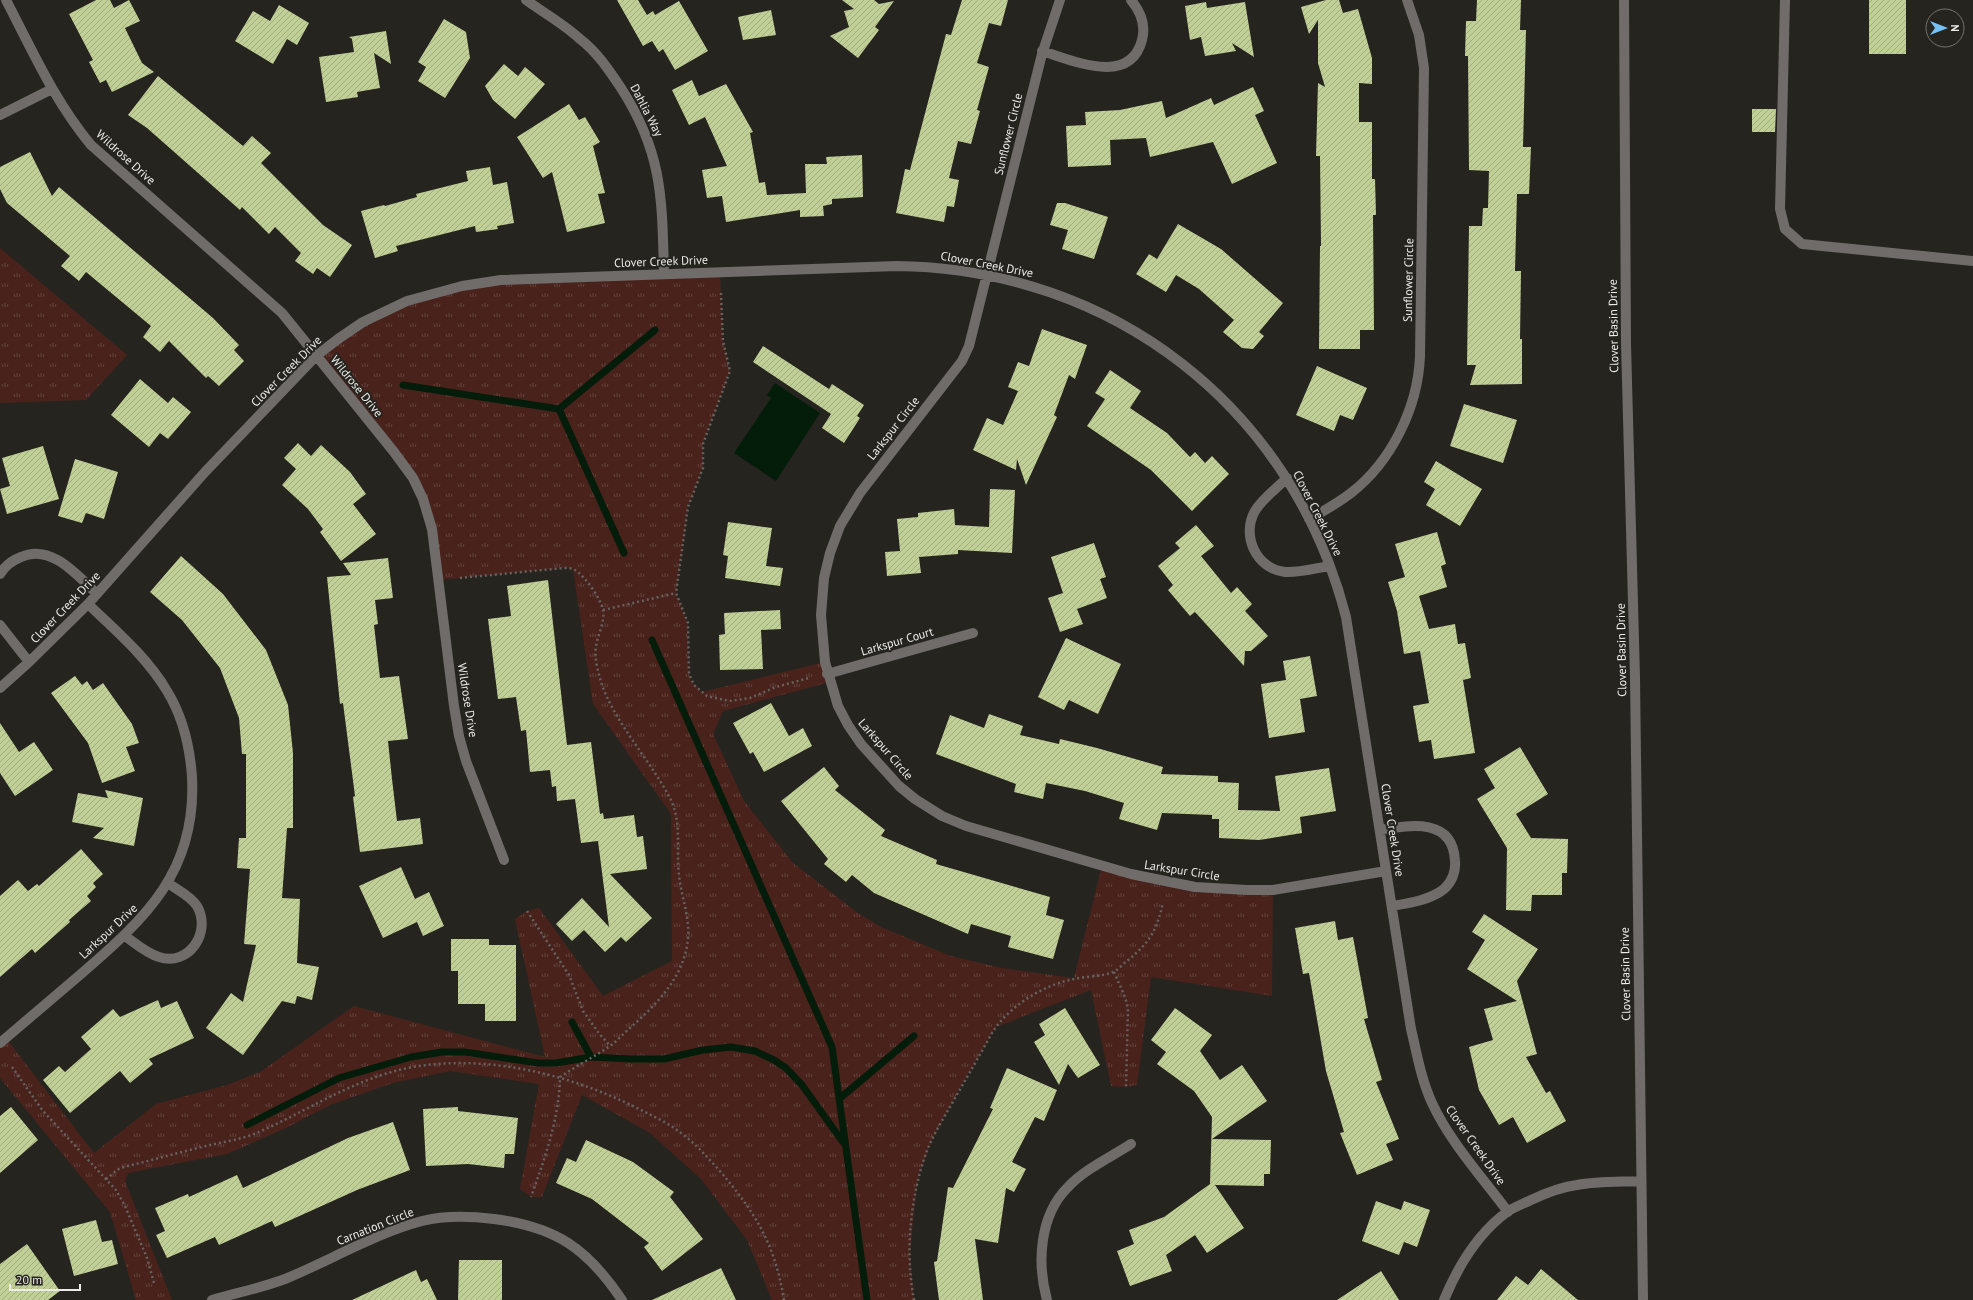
<svg xmlns="http://www.w3.org/2000/svg" width="1973" height="1300" font-family="'PT Sans',sans-serif">
<defs>
<pattern id="grass-tufts" width="24" height="20" patternUnits="userSpaceOnUse"><rect width="24" height="20" fill="#49221c"/><path d="M3 7l-1-3M5 7V3M7 7l1-3M15 17l-1-3M17 17v-4M19 17l1-3" fill="none" stroke="#63423d"/></pattern>
<pattern id="building-hatch" width="6" height="6" patternUnits="userSpaceOnUse"><rect width="6" height="6" fill="#c0cf96"/><path d="M-1 1l2-2M0 6l6-6M5 7l2-2" fill="none" stroke="#a2ad82"/></pattern>
</defs>
<rect width="100%" height="100%" fill="#26241f"/>
<!-- grass -->
<path fill="url(#grass-tufts)" d="M 0,248 L 127,355 L 86,400 L 0,403 Z
M 720,272 L 723,341 L 730,371 L 703,444 L 703,468 L 688,507 L 676,593 L 688,623 L 689,674 L 691,681 L 702,692 L 825,662 L 830,682 L 723,711 L 713,734 L 744,801 L 793,863 L 858,913 L 881,927 L 951,956 L 1002,968 L 1074,978 L 1102,866 L 1173,884 L 1273,890 L 1272,996 L 1151,977 L 1137,1085 L 1126,1087 L 1111,1086 L 1091,990 L 996,1027 L 958,1092 L 931,1142 L 918,1179 L 915,1199 L 910,1255 L 914,1300 L 772,1300 L 747,1240 L 701,1179 L 650,1133 L 582,1095 L 542,1197 L 531,1197 L 520,1189 L 539,1084 L 450,1071 L 393,1083 L 330,1105 L 286,1128 L 227,1154 L 128,1173 L 125,1181 L 172,1300 L 136,1300 L 110,1212 L 0,1078 L 0,1043 L 6,1038 L 94,1153 L 156,1104 L 227,1085 L 260,1072 L 354,1006 L 545,1057 L 515,919 L 527,911 L 539,908 L 603,996 L 672,961 L 671,814 L 593,704 L 573,569 L 564,568 L 438,580 L 423,499 L 316,356 L 363,322 L 462,286 Z"/>
<!-- water -->
<path fill="#041c0a" d="M 775,383 L 820,413 L 776,481 L 734,453 L 771,398 L 767,395 Z"/>
<g fill="none" stroke-linecap="round" stroke-linejoin="round">
<!-- stream -->
<path stroke="#041c0a" stroke-width="7" d="M 403,385 L 559,409 L 655,330
M 559,409 L 624,553
M 652,640 L 832,1047 L 867,1300
M 572,1022 L 591,1057
M 839,1099 L 914,1036
M 247,1125 L 339,1078 L 411,1057 L 442,1052 L 465,1052 L 538,1063 L 556,1063 L 591,1057 L 631,1059 L 664,1059 L 703,1050 L 731,1047 L 755,1051 L 774,1060 L 786,1068 L 802,1085 L 845,1145"/>
</g>
<!-- building -->
<path fill="url(#building-hatch)" d="M 96,0 L 110,0 L 114,8 L 129,0 L 140,21 L 125,28 L 142,63 L 154,72 L 112,92 L 106,80 L 100,83 L 89,62 L 93,60 L 69,14 Z
M 617,0 L 638,0 L 647,15 L 653,11 L 655,15 L 679,1 L 708,51 L 675,70 L 663,49 L 659,52 L 652,41 L 643,46 Z
M 842,0 L 874,0 L 879,4 L 894,1 L 875,27 L 879,30 L 858,58 L 830,36 L 849,27 L 844,11 L 854,9 Z
M 962,0 L 1008,0 L 1001,26 L 989,23 L 977,63 L 989,67 L 977,110 L 980,111 L 971,144 L 958,141 L 949,178 L 959,180 L 954,207 L 947,206 L 944,222 L 896,213 L 905,169 L 910,170 L 946,34 L 951,35 Z
M 1326,0 L 1339,0 L 1343,13 L 1358,9 L 1372,58 L 1372,84 L 1359,83 L 1359,122 L 1372,122 L 1372,179 L 1375,179 L 1376,215 L 1373,215 L 1374,330 L 1360,330 L 1360,349 L 1319,349 L 1320,246 L 1321,246 L 1320,156 L 1316,156 L 1318,83 L 1325,87 L 1318,63 L 1318,20 L 1309,34 L 1301,7 Z
M 1477,0 L 1521,0 L 1520,30 L 1526,30 L 1523,147 L 1531,147 L 1529,194 L 1517,194 L 1515,271 L 1521,271 L 1520,339 L 1522,339 L 1522,384 L 1470,385 L 1476,365 L 1467,365 L 1469,226 L 1482,226 L 1483,208 L 1488,208 L 1489,171 L 1469,170 L 1468,56 L 1465,56 L 1466,21 L 1476,21 Z
M 1869,0 L 1906,0 L 1906,54 L 1869,54 Z
M 1206,2 L 1207,8 L 1245,2 L 1254,57 L 1232,43 L 1236,51 L 1205,56 L 1201,37 L 1190,40 L 1185,6 Z
M 279,5 L 309,23 L 297,45 L 287,39 L 273,64 L 235,41 L 253,11 L 270,21 Z
M 771,10 L 776,35 L 743,40 L 738,17 Z
M 444,19 L 466,32 L 470,58 L 445,98 L 418,81 L 426,67 L 418,62 Z
M 386,31 L 391,64 L 374,53 L 380,88 L 357,92 L 358,97 L 326,102 L 319,57 L 354,52 L 352,39 L 349,37 Z
M 504,64 L 518,76 L 525,67 L 545,84 L 515,119 L 493,100 L 485,86 Z
M 158,76 L 243,146 L 252,136 L 271,153 L 261,163 L 323,225 L 352,245 L 330,277 L 317,268 L 313,274 L 295,261 L 301,253 L 275,227 L 269,234 L 242,207 L 240,210 L 147,128 L 128,115 Z
M 692,80 L 699,96 L 726,84 L 753,132 L 750,133 L 759,183 L 765,182 L 767,195 L 806,193 L 805,164 L 827,164 L 826,157 L 862,155 L 863,197 L 832,199 L 832,204 L 823,206 L 824,216 L 800,217 L 800,210 L 726,222 L 722,196 L 707,198 L 702,170 L 727,166 L 705,117 L 689,125 L 672,90 Z
M 1253,87 L 1264,111 L 1255,115 L 1277,163 L 1232,184 L 1213,142 L 1150,157 L 1146,138 L 1110,140 L 1111,165 L 1068,167 L 1066,126 L 1086,125 L 1085,112 L 1120,110 L 1162,101 L 1166,118 L 1211,98 L 1214,105 Z
M 569,104 L 579,120 L 585,117 L 600,142 L 593,146 L 605,193 L 598,194 L 605,223 L 567,232 L 552,172 L 543,178 L 517,137 Z
M 1752,109 L 1776,109 L 1775,132 L 1752,132 Z
M 30,152 L 52,196 L 59,187 L 213,318 L 239,345 L 234,350 L 244,361 L 219,386 L 208,376 L 206,378 L 169,341 L 160,352 L 143,337 L 151,326 L 86,272 L 79,281 L 61,266 L 70,256 L 7,203 L 0,189 L 0,167 Z
M 490,167 L 493,185 L 507,182 L 514,223 L 497,226 L 498,229 L 476,232 L 475,226 L 396,246 L 398,251 L 375,258 L 361,211 L 384,205 L 385,206 L 417,197 L 416,194 L 468,181 L 466,171 Z
M 1057,203 L 1065,203 L 1108,217 L 1094,259 L 1062,249 L 1068,230 L 1050,225 Z
M 1178,224 L 1221,249 L 1283,303 L 1259,332 L 1264,336 L 1253,349 L 1242,348 L 1223,332 L 1234,320 L 1199,289 L 1176,275 L 1166,292 L 1136,274 L 1149,254 L 1157,259 Z
M 1042,329 L 1087,345 L 1075,379 L 1069,375 L 1054,415 L 1057,417 L 1026,485 L 1017,459 L 1016,470 L 973,450 L 987,418 L 1003,425 L 1018,391 L 1008,387 L 1018,362 L 1029,366 Z
M 763,346 L 829,389 L 832,384 L 864,405 L 857,416 L 860,418 L 844,443 L 822,428 L 831,414 L 753,362 Z
M 1317,366 L 1367,388 L 1353,420 L 1340,415 L 1334,431 L 1296,415 Z
M 1110,370 L 1141,391 L 1130,408 L 1167,433 L 1190,457 L 1195,452 L 1205,463 L 1212,456 L 1229,474 L 1192,511 L 1151,470 L 1087,426 L 1105,399 L 1095,393 Z
M 140,379 L 168,403 L 173,397 L 191,412 L 168,439 L 160,433 L 149,447 L 111,415 Z
M 1464,404 L 1517,420 L 1503,463 L 1450,446 Z
M 298,443 L 311,456 L 321,445 L 350,472 L 366,494 L 353,504 L 376,534 L 341,561 L 320,532 L 323,529 L 308,509 L 282,485 L 296,469 L 284,458 Z
M 43,446 L 59,499 L 7,514 L 0,489 L 10,486 L 2,458 Z
M 75,459 L 118,472 L 104,519 L 86,513 L 82,523 L 58,516 Z
M 1436,461 L 1482,489 L 1460,526 L 1426,505 L 1435,489 L 1424,482 Z
M 990,489 L 1015,490 L 1012,553 L 958,550 L 958,554 L 919,557 L 921,573 L 887,576 L 885,552 L 900,551 L 897,519 L 918,517 L 918,513 L 954,509 L 955,525 L 989,527 Z
M 728,522 L 772,528 L 766,566 L 783,568 L 780,586 L 725,578 L 728,556 L 723,555 Z
M 1196,525 L 1214,546 L 1201,556 L 1231,593 L 1237,587 L 1252,604 L 1245,611 L 1268,636 L 1251,651 L 1245,651 L 1244,666 L 1195,612 L 1190,616 L 1168,590 L 1173,585 L 1158,566 L 1180,548 L 1175,543 Z
M 1437,532 L 1446,564 L 1441,566 L 1447,587 L 1419,596 L 1429,629 L 1455,624 L 1458,644 L 1465,643 L 1471,678 L 1463,680 L 1475,753 L 1434,759 L 1431,740 L 1419,742 L 1413,706 L 1429,703 L 1420,651 L 1404,654 L 1397,611 L 1388,582 L 1405,577 L 1395,544 Z
M 1094,543 L 1106,577 L 1100,579 L 1107,598 L 1077,609 L 1083,624 L 1060,632 L 1048,598 L 1063,593 L 1051,557 Z
M 181,556 L 223,594 L 266,650 L 288,705 L 293,753 L 293,828 L 287,828 L 282,898 L 300,899 L 297,963 L 319,967 L 312,1000 L 297,996 L 295,1004 L 282,1001 L 243,1055 L 206,1028 L 231,993 L 243,1002 L 256,945 L 244,944 L 250,869 L 237,868 L 239,838 L 246,838 L 246,754 L 242,754 L 239,718 L 220,668 L 182,620 L 150,592 Z
M 388,558 L 393,598 L 375,600 L 378,624 L 374,625 L 380,678 L 399,676 L 408,739 L 388,741 L 392,779 L 397,821 L 420,818 L 423,844 L 360,852 L 353,797 L 355,796 L 343,703 L 340,704 L 327,577 L 351,575 L 343,563 Z
M 548,580 L 567,745 L 591,742 L 600,814 L 603,813 L 604,819 L 634,815 L 637,837 L 643,836 L 647,869 L 610,874 L 652,918 L 626,942 L 621,937 L 605,952 L 584,930 L 572,941 L 556,924 L 582,898 L 609,927 L 598,841 L 581,843 L 575,799 L 557,801 L 556,786 L 552,787 L 550,770 L 530,772 L 526,730 L 521,731 L 516,697 L 498,699 L 488,619 L 511,616 L 507,586 Z
M 780,610 L 781,629 L 761,630 L 763,669 L 720,670 L 719,635 L 725,634 L 724,613 Z
M 1066,638 L 1121,664 L 1098,714 L 1069,700 L 1064,710 L 1038,697 Z
M 1310,656 L 1317,696 L 1300,699 L 1305,732 L 1269,738 L 1261,684 L 1286,680 L 1283,661 Z
M 75,676 L 82,685 L 87,681 L 93,690 L 103,683 L 132,724 L 139,743 L 126,747 L 135,771 L 102,783 L 88,743 L 51,693 Z
M 771,703 L 789,736 L 803,728 L 812,746 L 764,772 L 753,752 L 750,754 L 733,723 Z
M 989,714 L 1023,726 L 1020,735 L 1059,744 L 1060,739 L 1097,748 L 1163,767 L 1161,774 L 1218,776 L 1218,782 L 1239,783 L 1238,810 L 1280,811 L 1275,776 L 1329,768 L 1336,811 L 1300,817 L 1302,833 L 1259,840 L 1219,838 L 1219,819 L 1212,819 L 1212,815 L 1162,813 L 1157,830 L 1119,819 L 1124,803 L 1085,791 L 1046,783 L 1043,799 L 1014,792 L 1016,784 L 936,754 L 950,715 L 984,728 Z
M 0,723 L 19,752 L 34,742 L 53,770 L 15,796 L 0,773 Z
M 1520,747 L 1548,794 L 1516,814 L 1531,838 L 1568,839 L 1567,873 L 1562,873 L 1562,895 L 1532,895 L 1531,911 L 1506,910 L 1507,848 L 1477,799 L 1495,788 L 1484,769 Z
M 824,767 L 839,786 L 835,790 L 885,830 L 881,836 L 937,860 L 936,864 L 1050,897 L 1046,915 L 1064,920 L 1053,959 L 1008,947 L 1011,936 L 971,924 L 968,934 L 874,893 L 852,875 L 846,882 L 824,864 L 828,859 L 781,801 Z
M 105,790 L 143,798 L 134,846 L 93,838 L 104,828 L 72,822 L 78,793 L 108,798 Z
M 81,849 L 103,874 L 93,883 L 96,887 L 87,896 L 91,901 L 69,920 L 70,922 L 35,953 L 32,949 L 0,977 L 0,896 L 18,880 L 28,891 L 37,884 L 39,886 Z
M 401,867 L 415,899 L 429,892 L 444,926 L 423,936 L 417,922 L 383,938 L 359,886 Z
M 1484,914 L 1538,949 L 1517,981 L 1537,1054 L 1526,1057 L 1546,1093 L 1550,1091 L 1566,1121 L 1527,1143 L 1513,1117 L 1499,1125 L 1479,1090 L 1469,1047 L 1493,1040 L 1484,1009 L 1517,1001 L 1467,969 L 1485,940 L 1472,932 Z
M 1335,921 L 1338,940 L 1353,937 L 1368,1018 L 1364,1019 L 1382,1080 L 1376,1082 L 1399,1139 L 1386,1144 L 1393,1160 L 1357,1175 L 1340,1133 L 1344,1132 L 1326,1071 L 1309,973 L 1303,974 L 1295,928 Z
M 451,939 L 489,939 L 489,945 L 516,945 L 516,1021 L 485,1021 L 485,1004 L 458,1004 L 458,971 L 451,971 Z
M 158,1000 L 161,1008 L 177,1001 L 194,1038 L 149,1059 L 153,1064 L 130,1083 L 120,1071 L 70,1113 L 43,1080 L 59,1066 L 65,1072 L 91,1049 L 81,1037 L 113,1009 L 120,1017 Z
M 1065,1008 L 1100,1065 L 1078,1078 L 1068,1064 L 1059,1085 L 1034,1042 L 1045,1035 L 1039,1024 Z
M 1175,1008 L 1212,1035 L 1200,1051 L 1220,1080 L 1242,1065 L 1267,1101 L 1212,1139 L 1271,1140 L 1270,1174 L 1264,1174 L 1264,1186 L 1215,1185 L 1244,1228 L 1207,1253 L 1195,1235 L 1166,1255 L 1172,1271 L 1130,1286 L 1117,1251 L 1134,1244 L 1129,1230 L 1164,1217 L 1210,1184 L 1212,1117 L 1194,1091 L 1157,1064 L 1166,1052 L 1151,1040 Z
M 1007,1068 L 1057,1090 L 1044,1121 L 1035,1117 L 1012,1162 L 1026,1169 L 1014,1192 L 1006,1188 L 998,1243 L 975,1239 L 983,1300 L 939,1300 L 934,1262 L 937,1261 L 948,1187 L 953,1188 L 993,1109 L 990,1108 Z
M 11,1107 L 38,1140 L 0,1173 L 0,1116 Z
M 458,1107 L 458,1111 L 518,1118 L 514,1154 L 505,1154 L 504,1168 L 468,1164 L 426,1166 L 423,1109 Z
M 393,1122 L 410,1170 L 357,1190 L 275,1227 L 272,1221 L 219,1245 L 215,1237 L 167,1258 L 156,1235 L 165,1231 L 155,1208 L 188,1194 L 189,1197 L 237,1175 L 243,1188 L 348,1138 Z
M 586,1140 L 633,1162 L 674,1192 L 670,1197 L 703,1239 L 662,1271 L 644,1247 L 649,1243 L 592,1199 L 556,1183 L 567,1158 L 576,1162 Z
M 1376,1201 L 1401,1210 L 1404,1201 L 1430,1210 L 1417,1247 L 1404,1242 L 1399,1255 L 1362,1241 Z
M 96,1220 L 102,1242 L 112,1240 L 118,1264 L 74,1276 L 62,1229 Z
M 27,1244 L 60,1291 L 48,1300 L 0,1300 L 0,1264 Z
M 459,1260 L 502,1260 L 502,1300 L 458,1300 Z
M 721,1268 L 736,1300 L 652,1300 Z
M 1541,1269 L 1578,1300 L 1497,1300 L 1516,1276 L 1528,1285 Z
M 416,1270 L 421,1282 L 427,1279 L 437,1300 L 352,1300 Z
M 1381,1271 L 1399,1300 L 1337,1300 Z"/>
<g fill="none" stroke-linecap="round" stroke-linejoin="round">
<!-- path -->
<path stroke="#65635f" stroke-width="2.5" stroke-dasharray="2 3" stroke-linecap="butt" d="M 721,293 L 723,341 L 730,371 L 703,444 L 703,468 L 688,507 L 676,593 L 688,623 L 689,674 L 694,685 L 707,696 L 729,701 L 750,698 L 776,687 L 809,678
M 460,578 L 564,568 C 568,568 572,568 575,570 C 585,576 601,599 603,610 C 605,622 598,634 596,646 C 594,658 598,671 601,682 C 614,722 651,761 671,800 C 682,824 676,849 679,875 C 681,896 690,917 688,938 C 685,976 657,1004 630,1028 C 623,1034 617,1041 610,1046 C 594,1057 576,1066 560,1077 C 559,1120 545,1157 531,1197
M 603,610 L 676,593
M 527,911 L 569,975 L 583,1011 L 598,1032 L 610,1046
M 1114,972 L 1125,997 L 1128,1008 L 1126,1087
M 12,1067 L 43,1111 L 116,1190 L 125,1206 L 147,1258 L 154,1283
M 106,1179 L 120,1168 C 149,1161 177,1153 206,1146 C 223,1142 243,1139 259,1132 C 311,1109 357,1077 413,1067 C 490,1054 572,1075 641,1110 C 655,1117 670,1124 682,1134 C 696,1144 707,1157 719,1170 C 755,1212 775,1244 784,1300
M 914,1300 C 905,1253 910,1201 925,1156 C 930,1141 939,1126 947,1112 C 962,1086 977,1060 992,1033 C 1009,1006 1043,985 1074,979 C 1086,976 1102,977 1113,972 C 1118,970 1123,964 1127,961 C 1150,942 1156,932 1163,903"/>
<!-- minor -->
<path stroke="#6f6c6a" stroke-width="10" d="M 6,0 C 32,50 55,102 91,145 L 282,313 L 394,452 L 413,478 L 423,499 L 432,529 L 454,706 L 459,736 L 466,761 L 504,860
M 526,0 C 544,13 564,24 580,39 C 597,52 609,70 621,88 C 663,153 662,199 664,274
M 1060,0 L 1042,54 L 969,346 L 962,361 L 860,493 L 840,526 L 830,553 L 824,578 L 821,615 L 825,662 L 838,706 L 848,725 L 861,744 L 899,786 L 915,799 L 942,816 L 966,826 L 1131,874 L 1195,887 L 1247,890 L 1273,890 L 1386,871
M 1624,0 L 1626,344 L 1635,677 L 1643,1300
M 1785,0 L 1780,209 L 1785,229 L 1802,244 L 1973,261
M 1042,51 C 1072,60 1130,87 1142,40 C 1146,25 1141,12 1131,0
M 0,115 L 52,89
M 1287,478 C 1277,488 1262,499 1255,511 C 1241,535 1256,569 1285,572 C 1299,573 1316,568 1330,566
M 1309,519 C 1324,511 1338,503 1351,493 C 1392,461 1418,407 1420,356 L 1424,68 L 1419,35 L 1407,0
M 0,574 C 5,566 13,560 21,557 C 51,543 78,576 97,594
M 0,625 L 29,662
M 827,674 L 973,633
M 0,688 L 29,662 L 88,604 L 205,472 L 316,356 L 338,339 L 363,322 L 407,301 L 462,286 L 501,280 L 897,266 C 1113,269 1292,407 1346,617 L 1411,1029 C 1417,1054 1421,1079 1432,1103 C 1450,1142 1482,1177 1508,1212
M 1380,830 C 1410,825 1453,817 1455,861 C 1456,871 1452,882 1444,889 C 1430,900 1410,903 1392,906
M 125,936 C 135,943 146,953 159,957 C 189,967 212,932 197,906 C 191,896 177,890 168,883
M 0,1043 C 27,1020 54,997 81,974 C 146,918 197,871 192,777 C 190,748 183,717 167,691 C 147,657 116,631 88,604
M 212,1300 C 236,1293 261,1288 285,1279 C 329,1261 376,1233 422,1221 C 446,1215 470,1216 494,1219 C 556,1227 587,1248 622,1300
M 1047,1300 C 1037,1263 1039,1216 1068,1187 C 1085,1169 1111,1157 1131,1144
M 1444,1300 C 1458,1266 1477,1234 1507,1212 C 1514,1207 1523,1204 1531,1200 C 1546,1193 1560,1187 1577,1185 C 1598,1181 1620,1182 1641,1181"/>
</g>
<g text-anchor="middle" dominant-baseline="central" stroke-width="4" stroke-linejoin="round" paint-order="stroke">
<!-- street labels -->
<g font-size="12" fill="#ecebe7" stroke="#26241f">
<text transform="translate(647 110) rotate(63)">Dahlia Way</text>
<text transform="translate(1008 134) rotate(-76)">Sunflower Circle</text>
<text transform="translate(126 157) rotate(42)">Wildrose Drive</text>
<text transform="translate(661 261) rotate(-2)">Clover Creek Drive</text>
<text transform="translate(987 264) rotate(11)">Clover Creek Drive</text>
<text transform="translate(1408 280) rotate(-89)">Sunflower Circle</text>
<text transform="translate(1613 326) rotate(-91)">Clover Basin Drive</text>
<text transform="translate(286 371) rotate(-45)">Clover Creek Drive</text>
<text transform="translate(357 386) rotate(51)">Wildrose Drive</text>
<text transform="translate(893 428) rotate(-52)">Larkspur Circle</text>
<text transform="translate(1318 513) rotate(63)">Clover Creek Drive</text>
<text transform="translate(65 607) rotate(-46)">Clover Creek Drive</text>
<text transform="translate(897 641) rotate(-16)">Larkspur Court</text>
<text transform="translate(1621 650) rotate(-91)">Clover Basin Drive</text>
<text transform="translate(468 700) rotate(81)">Wildrose Drive</text>
<text transform="translate(886 749) rotate(49)">Larkspur Circle</text>
<text transform="translate(1393 830) rotate(81)">Clover Creek Drive</text>
<text transform="translate(1182 870) rotate(9)">Larkspur Circle</text>
<text transform="translate(108 931) rotate(-43)">Larkspur Drive</text>
<text transform="translate(1625 974) rotate(-91)">Clover Basin Drive</text>
<text transform="translate(1476 1145) rotate(55)">Clover Creek Drive</text>
<text transform="translate(375 1226) rotate(-22)">Carnation Circle</text>
</g>
</g>
<!-- north arrow -->
<g transform="translate(1945 28) rotate(90)"><circle r="19" fill="#26241f" stroke="#75746f"/>
<path d="M0-3L7 15L0 10L-7 15Z" fill="#73c1f6"/>
<text y="-6" font-size="11" font-weight="bold" text-anchor="middle" fill="#ecebe7">N</text>
</g>
<!-- scale -->
<path d="M10 1284v6h70v-6" fill="none" stroke="#ecebe7" stroke-width="2"/>
<text x="16" y="1284" font-size="12" fill="#ecebe7" stroke="#26241f" stroke-width="3" paint-order="stroke">20 m</text>
</svg>
